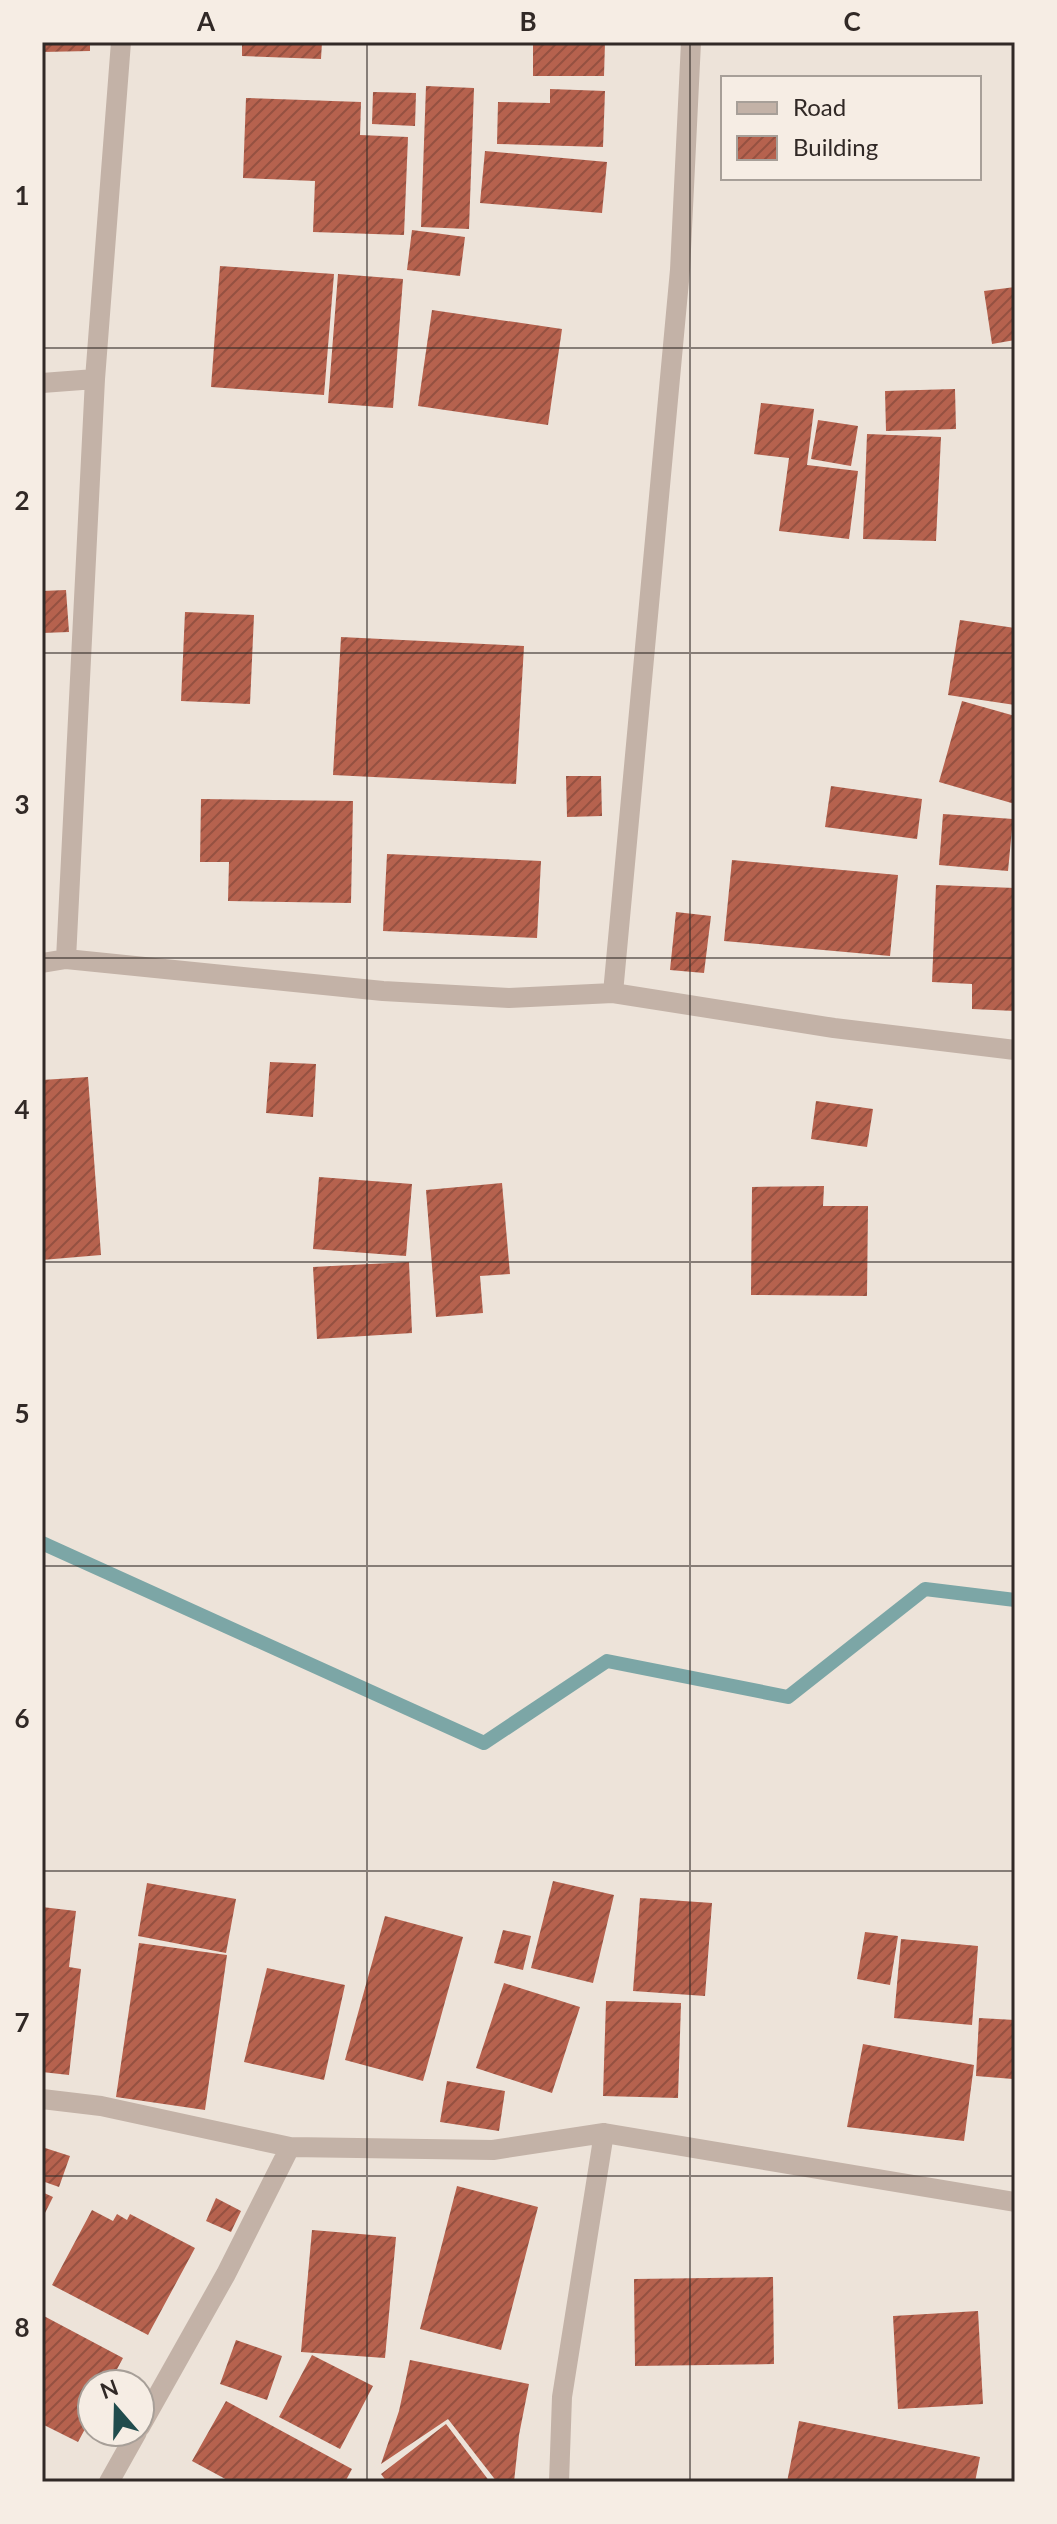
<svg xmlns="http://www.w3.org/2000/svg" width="1057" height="2524" font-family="Lato,sans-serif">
<defs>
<pattern id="building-hatch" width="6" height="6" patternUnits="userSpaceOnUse" patternTransform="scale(2)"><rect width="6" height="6" fill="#b6624e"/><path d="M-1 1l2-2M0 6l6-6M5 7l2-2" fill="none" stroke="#955141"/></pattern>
</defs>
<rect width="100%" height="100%" fill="#ede3d9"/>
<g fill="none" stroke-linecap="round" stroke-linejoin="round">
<!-- stream -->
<path stroke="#7ca6a6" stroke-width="14" d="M 42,1543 L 484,1743 L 607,1661 L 788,1697 L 925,1589 L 1015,1600"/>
</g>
<!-- building -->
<path fill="url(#building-hatch)" d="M 42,42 L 90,42 L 90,51 L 42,52 Z
M 242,42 L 322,42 L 321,59 L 242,56 Z
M 533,42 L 605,42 L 604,76 L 533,76 Z
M 426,86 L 474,88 L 469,229 L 421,227 Z
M 550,89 L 605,91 L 603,147 L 497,144 L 498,102 L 550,103 Z
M 373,92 L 416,93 L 415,126 L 372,124 Z
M 246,98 L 361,102 L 360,135 L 408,137 L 404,235 L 313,232 L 315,181 L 243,178 Z
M 485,151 L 607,162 L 602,213 L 480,203 Z
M 412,230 L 465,237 L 460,276 L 407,270 Z
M 220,266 L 334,274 L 324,395 L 211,387 Z
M 338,274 L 403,279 L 393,408 L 328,403 Z
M 1015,287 L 1015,340 L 992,344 L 984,291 Z
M 432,310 L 562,329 L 548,425 L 418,406 Z
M 955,389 L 956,429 L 886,431 L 885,391 Z
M 761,403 L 814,409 L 807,465 L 858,471 L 849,539 L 779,531 L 789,458 L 754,454 Z
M 818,420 L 858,426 L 851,466 L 811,459 Z
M 867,434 L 941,437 L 936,541 L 863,539 Z
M 66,590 L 69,632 L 42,633 L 42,591 Z
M 185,612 L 254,615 L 250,704 L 181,701 Z
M 960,620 L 1015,628 L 1015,705 L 948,695 Z
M 341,637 L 524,646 L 516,784 L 333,775 Z
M 962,701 L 1015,716 L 1015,804 L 939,782 Z
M 566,776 L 601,776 L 602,816 L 567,817 Z
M 831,786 L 922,799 L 917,839 L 825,827 Z
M 201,799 L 353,801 L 351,903 L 228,901 L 229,862 L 200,862 Z
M 943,814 L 1013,819 L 1008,871 L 939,865 Z
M 387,854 L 541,861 L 537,938 L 383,931 Z
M 732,860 L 898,875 L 890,956 L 724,941 Z
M 936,885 L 1015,888 L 1015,1011 L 972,1009 L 972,984 L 932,982 Z
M 676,912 L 711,916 L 704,973 L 670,970 Z
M 270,1062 L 316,1064 L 313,1117 L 266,1113 Z
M 88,1077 L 101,1255 L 42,1260 L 42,1080 Z
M 816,1101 L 873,1109 L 867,1147 L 811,1139 Z
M 319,1177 L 412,1184 L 406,1256 L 313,1249 Z
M 502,1183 L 510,1274 L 480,1276 L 483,1313 L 436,1317 L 426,1190 Z
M 824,1186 L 823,1206 L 868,1206 L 867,1296 L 751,1295 L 752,1187 Z
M 409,1262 L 412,1333 L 317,1339 L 313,1267 Z
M 553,1881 L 614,1895 L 593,1983 L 531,1968 Z
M 147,1883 L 236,1899 L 226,1953 L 138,1936 Z
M 640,1898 L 712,1903 L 705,1996 L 633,1991 Z
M 42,1907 L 76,1911 L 69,1967 L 81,1969 L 69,2075 L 42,2072 Z
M 385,1916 L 463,1937 L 423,2081 L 345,2060 Z
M 503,1930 L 531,1936 L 523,1970 L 494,1963 Z
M 865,1932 L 898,1936 L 890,1985 L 857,1979 Z
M 901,1939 L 978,1946 L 972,2025 L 894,2018 Z
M 139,1943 L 227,1955 L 205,2110 L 116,2097 Z
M 267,1968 L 345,1985 L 324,2080 L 244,2062 Z
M 504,1983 L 580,2007 L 552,2093 L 476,2068 Z
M 606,2001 L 681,2003 L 678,2098 L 603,2096 Z
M 979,2018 L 1015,2020 L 1013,2079 L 976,2076 Z
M 863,2044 L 974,2065 L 964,2141 L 847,2127 Z
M 447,2081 L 505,2091 L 499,2131 L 440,2122 Z
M 42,2147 L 70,2156 L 59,2187 L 42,2181 Z
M 457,2186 L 538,2207 L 501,2350 L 420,2329 Z
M 42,2192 L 53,2197 L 42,2219 Z
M 216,2198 L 241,2211 L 231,2232 L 206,2221 Z
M 92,2210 L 113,2221 L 117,2214 L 127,2220 L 130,2214 L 195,2248 L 148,2335 L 52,2285 Z
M 312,2230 L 396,2237 L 385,2358 L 301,2352 Z
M 773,2277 L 774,2364 L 635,2366 L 634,2279 Z
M 978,2311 L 983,2404 L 898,2409 L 893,2316 Z
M 42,2315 L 123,2358 L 109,2384 L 92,2384 L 92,2416 L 78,2442 L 42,2424 Z
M 236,2340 L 282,2356 L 267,2400 L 220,2384 Z
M 312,2355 L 373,2386 L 340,2449 L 279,2417 Z
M 410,2360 L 529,2384 L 519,2435 L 514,2482 L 497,2482 L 448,2419 L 381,2464 L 399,2411 Z
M 226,2401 L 352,2469 L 345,2482 L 231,2482 L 192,2461 Z
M 799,2421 L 980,2457 L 975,2482 L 787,2482 Z
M 446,2424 L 490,2482 L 387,2482 L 381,2474 Z"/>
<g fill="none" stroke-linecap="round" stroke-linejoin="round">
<!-- minor -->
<path stroke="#c3b2a7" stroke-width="20" d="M 42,383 L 95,379
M 66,959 L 95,379 L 121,42
M 42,963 L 66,959 L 383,991 L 509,998 L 613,993 L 834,1028 L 1015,1050
M 613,993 L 680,270 L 691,42
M 42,2099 L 101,2106 L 290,2147 L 493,2150 L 604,2133 L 1015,2202
M 140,2427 L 226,2274 L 290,2147
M 109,2482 L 137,2432
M 559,2482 L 562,2397 L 604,2133"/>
</g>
<!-- grid -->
<path fill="none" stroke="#312926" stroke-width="2" stroke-opacity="0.55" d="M 367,42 L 367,2482M 690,42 L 690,2482M 42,348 L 1015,348M 42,653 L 1015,653M 42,958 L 1015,958M 42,1262 L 1015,1262M 42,1566 L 1015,1566M 42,1871 L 1015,1871M 42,2176 L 1015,2176"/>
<!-- border -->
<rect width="1057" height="2524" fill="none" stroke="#f6ede4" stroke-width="88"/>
<!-- legend -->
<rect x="721" y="76" width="260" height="104" fill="#f6ede4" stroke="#a79f98" stroke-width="2"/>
<rect x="737" y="102" width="40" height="12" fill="#c3b2a7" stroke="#a79f98" stroke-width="2"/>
<text x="793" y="116" font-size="24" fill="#312926">Road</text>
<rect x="737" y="136" width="40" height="24" fill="url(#building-hatch)" stroke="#a79f98" stroke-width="2"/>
<text x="793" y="156" font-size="24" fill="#312926">Building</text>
<!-- north arrow -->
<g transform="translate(116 2408) rotate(340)"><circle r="38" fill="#f6ede4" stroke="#a79f98" stroke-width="2"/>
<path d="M0-6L14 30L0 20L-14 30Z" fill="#214c4d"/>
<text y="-12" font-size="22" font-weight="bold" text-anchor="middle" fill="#312926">N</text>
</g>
<rect x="44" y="44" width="969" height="2436" fill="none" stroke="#312926" stroke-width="3"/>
<g font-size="26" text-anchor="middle" font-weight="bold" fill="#312926">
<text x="206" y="31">A</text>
<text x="528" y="31">B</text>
<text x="852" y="31">C</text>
<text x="22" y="205">1</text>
<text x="22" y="510">2</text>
<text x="22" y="814">3</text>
<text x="22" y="1119">4</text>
<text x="22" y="1423">5</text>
<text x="22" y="1728">6</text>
<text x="22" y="2032">7</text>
<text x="22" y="2337">8</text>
</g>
</svg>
